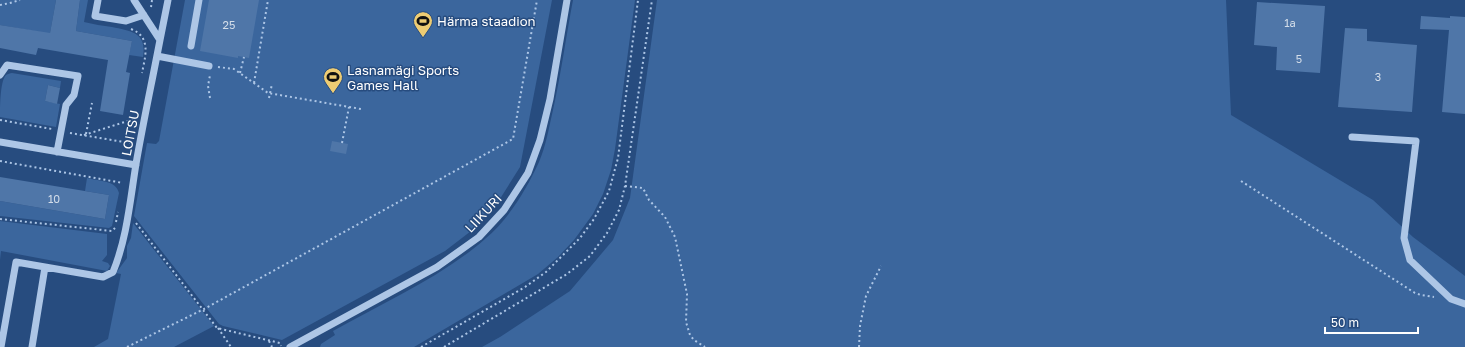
<svg xmlns="http://www.w3.org/2000/svg" width="1465" height="347" font-family="'Golos Text',sans-serif">
<rect width="100%" height="100%" fill="#274c7f"/>
<!-- green -->
<path fill="#3b669d" d="M 0,0 L 56,0 L 49,39 L 40,32 L 0,25 Z
M 80,0 L 88,0 L 84,22 C 93,24 103,26 112,27 C 132,31 147,33 143,57 L 129,55 L 132,41 L 76,31 Z
M 185,0 L 552,0 L 520,167 L 498,202 L 475,228 L 445,251 L 282,340 L 223,326 L 219,324 L 134,216 L 147,143 L 156,144 L 159,141 Z
M 573,0 L 635,0 L 615,149 L 611,170 L 603,194 L 593,214 L 574,240 L 558,257 L 538,274 L 414,347 L 320,347 L 321,344 L 335,335 L 333,331 C 383,303 443,276 485,239 C 509,219 526,190 539,162 C 546,146 549,127 553,110 C 561,74 566,37 573,0 Z
M 657,0 L 1226,0 L 1231,115 L 1373,200 L 1413,237 L 1465,276 L 1465,347 L 482,347 L 500,337 L 570,291 L 613,240 L 630,198 Z
M 12,73 L 61,81 L 60,88 L 48,85 L 45,101 L 60,104 L 56,127 L 0,117 C 0,108 0,81 6,75 C 8,74 10,73 12,73 Z
M 87,178 C 98,181 116,180 119,193 L 112,226 L 109,228 L 0,216 L 0,201 L 105,219 L 109,195 L 85,191 Z
M 0,221 L 107,234 L 107,255 L 102,261 L 108,263 L 110,266 L 107,271 L 1,251 L 0,260 Z
M 133,223 L 214,326 L 174,347 L 94,347 L 108,339 L 121,274 L 116,273 L 127,258 L 127,246 L 131,238 Z"/>
<!-- building -->
<path fill="#4f76a8" d="M 56,0 L 80,0 L 76,31 L 132,41 L 126,72 L 130,73 L 123,115 L 100,111 L 108,60 L 38,48 L 36,55 L 0,48 L 0,25 L 50,33 Z
M 209,0 L 259,0 L 249,58 L 238,56 L 238,58 L 200,51 Z
M 1257,2 L 1325,6 L 1320,73 L 1276,70 L 1277,47 L 1254,45 Z
M 1421,16 L 1450,18 L 1450,16 L 1465,17 L 1465,114 L 1442,112 L 1449,30 L 1420,29 Z
M 1345,28 L 1367,29 L 1367,41 L 1417,45 L 1412,112 L 1338,107 Z
M 48,85 L 60,88 L 57,104 L 45,101 Z
M 332,141 L 348,144 L 346,154 L 330,151 Z
M 0,177 L 109,195 L 105,219 L 0,201 Z"/>
<g fill="none" stroke-linecap="round" stroke-linejoin="round">
<!-- path -->
<path stroke="#adc6e6" stroke-width="2" stroke-dasharray="2 3" stroke-linecap="butt" d="M 0,5 L 10,3 L 20,0
M 151,7 L 152,0
M 131,29 C 152,37 145,57 142,73
M 218,67 L 234,69 L 268,93 L 361,109
M 240,73 L 244,57
M 254,83 L 268,0
M 210,98 L 208,86 L 210,75
M 269,98 L 272,84
M 0,120 L 52,129
M 70,133 L 130,143
M 86,134 L 92,103
M 84,135 L 134,119
M 342,143 L 349,107
M 0,161 L 123,183
M 1241,181 L 1415,293 L 1421,295 L 1434,297
M 625,186 L 643,188 L 649,200 L 665,217 L 675,237 L 687,294 L 686,322 L 690,335 L 694,340 L 705,347
M 0,219 L 112,231 L 115,228
M 116,222 L 118,212
M 136,223 L 217,328 L 280,343 L 281,346
M 218,328 L 231,347
M 269,341 L 272,347
M 127,347 L 204,309 L 513,139 L 537,0
M 421,347 L 525,287 L 546,272 L 580,238 L 594,219 L 609,191 L 618,158 L 638,0
M 444,347 L 567,274 L 590,256 L 607,233 L 619,210 L 625,186 L 652,0
M 859,347 L 860,326 L 866,296 L 881,266"/>
<!-- minor -->
<path stroke="#adc6e6" stroke-width="7" d="M 98,0 L 95,16 L 126,21 L 144,15
M 160,40 L 168,0
M 191,46 L 199,0
M 157,56 L 209,66
M 0,75 L 7,65 L 78,76 L 74,95 L 66,105 L 57,152
M 1352,137 L 1416,141 L 1404,238 L 1410,260 L 1451,299 L 1465,304
M 0,142 L 136,165
M 1,347 L 16,262 L 103,277 L 113,272 C 127,238 130,201 136,164 C 143,123 152,82 160,40 L 134,0
M 32,347 L 45,267
M 290,347 L 437,267 L 479,237 L 504,210 L 528,173 L 540,140 L 550,99 L 567,0"/>
</g>
<!-- icons -->
<defs>
<symbol id="stadium-pin" viewBox="-11 -11 22 30"><path d="M0 17L-7.5 6A9.5 9.5 0 1 1 7.5 6Z" fill="#eecc73" stroke="#274c7f"/><path d="M0-5a6.5 5 0 1 0 0 10a6.5 5 0 1 0 0-10ZM-3.5-1.8h7v3.6h-7Z" fill="#111"/></symbol>
</defs>
<g fill-rule="evenodd">
<use href="#stadium-pin" x="412" y="10" width="22" height="30"/>
<use href="#stadium-pin" x="322" y="66" width="22" height="30"/>
</g>
<g text-anchor="middle" dominant-baseline="central" stroke-width="3" stroke-linejoin="round" paint-order="stroke">
<!-- number labels -->
<g font-size="11" fill="#d3dde9">
<text x="1290" y="22">1a</text>
<text x="229" y="24">25</text>
<text x="1299" y="58">5</text>
<text x="1378" y="76">3</text>
<text x="54" y="198">10</text>
</g>
<!-- poi labels -->
<g font-size="13" fill="#fff" stroke="#274c7f" text-anchor="start">
<text x="437" y="21">Härma staadion</text>
<text x="347" y="70">Lasnamägi Sports<tspan x="347" dy="15">Games Hall</tspan></text>
</g>
<!-- street labels -->
<g font-size="13" fill="#fff" stroke="#274c7f">
<text transform="translate(130 133) rotate(-79)">LOITSU</text>
<text transform="translate(483 213) rotate(-47)">LIIKURI</text>
</g>
</g>
<!-- scale -->
<path d="M1325 327v6h93v-6" fill="none" stroke="#ffffff" stroke-width="2"/>
<text x="1331" y="327" font-size="12" fill="#ffffff" stroke="#274c7f" stroke-width="3" paint-order="stroke">50 m</text>
</svg>
